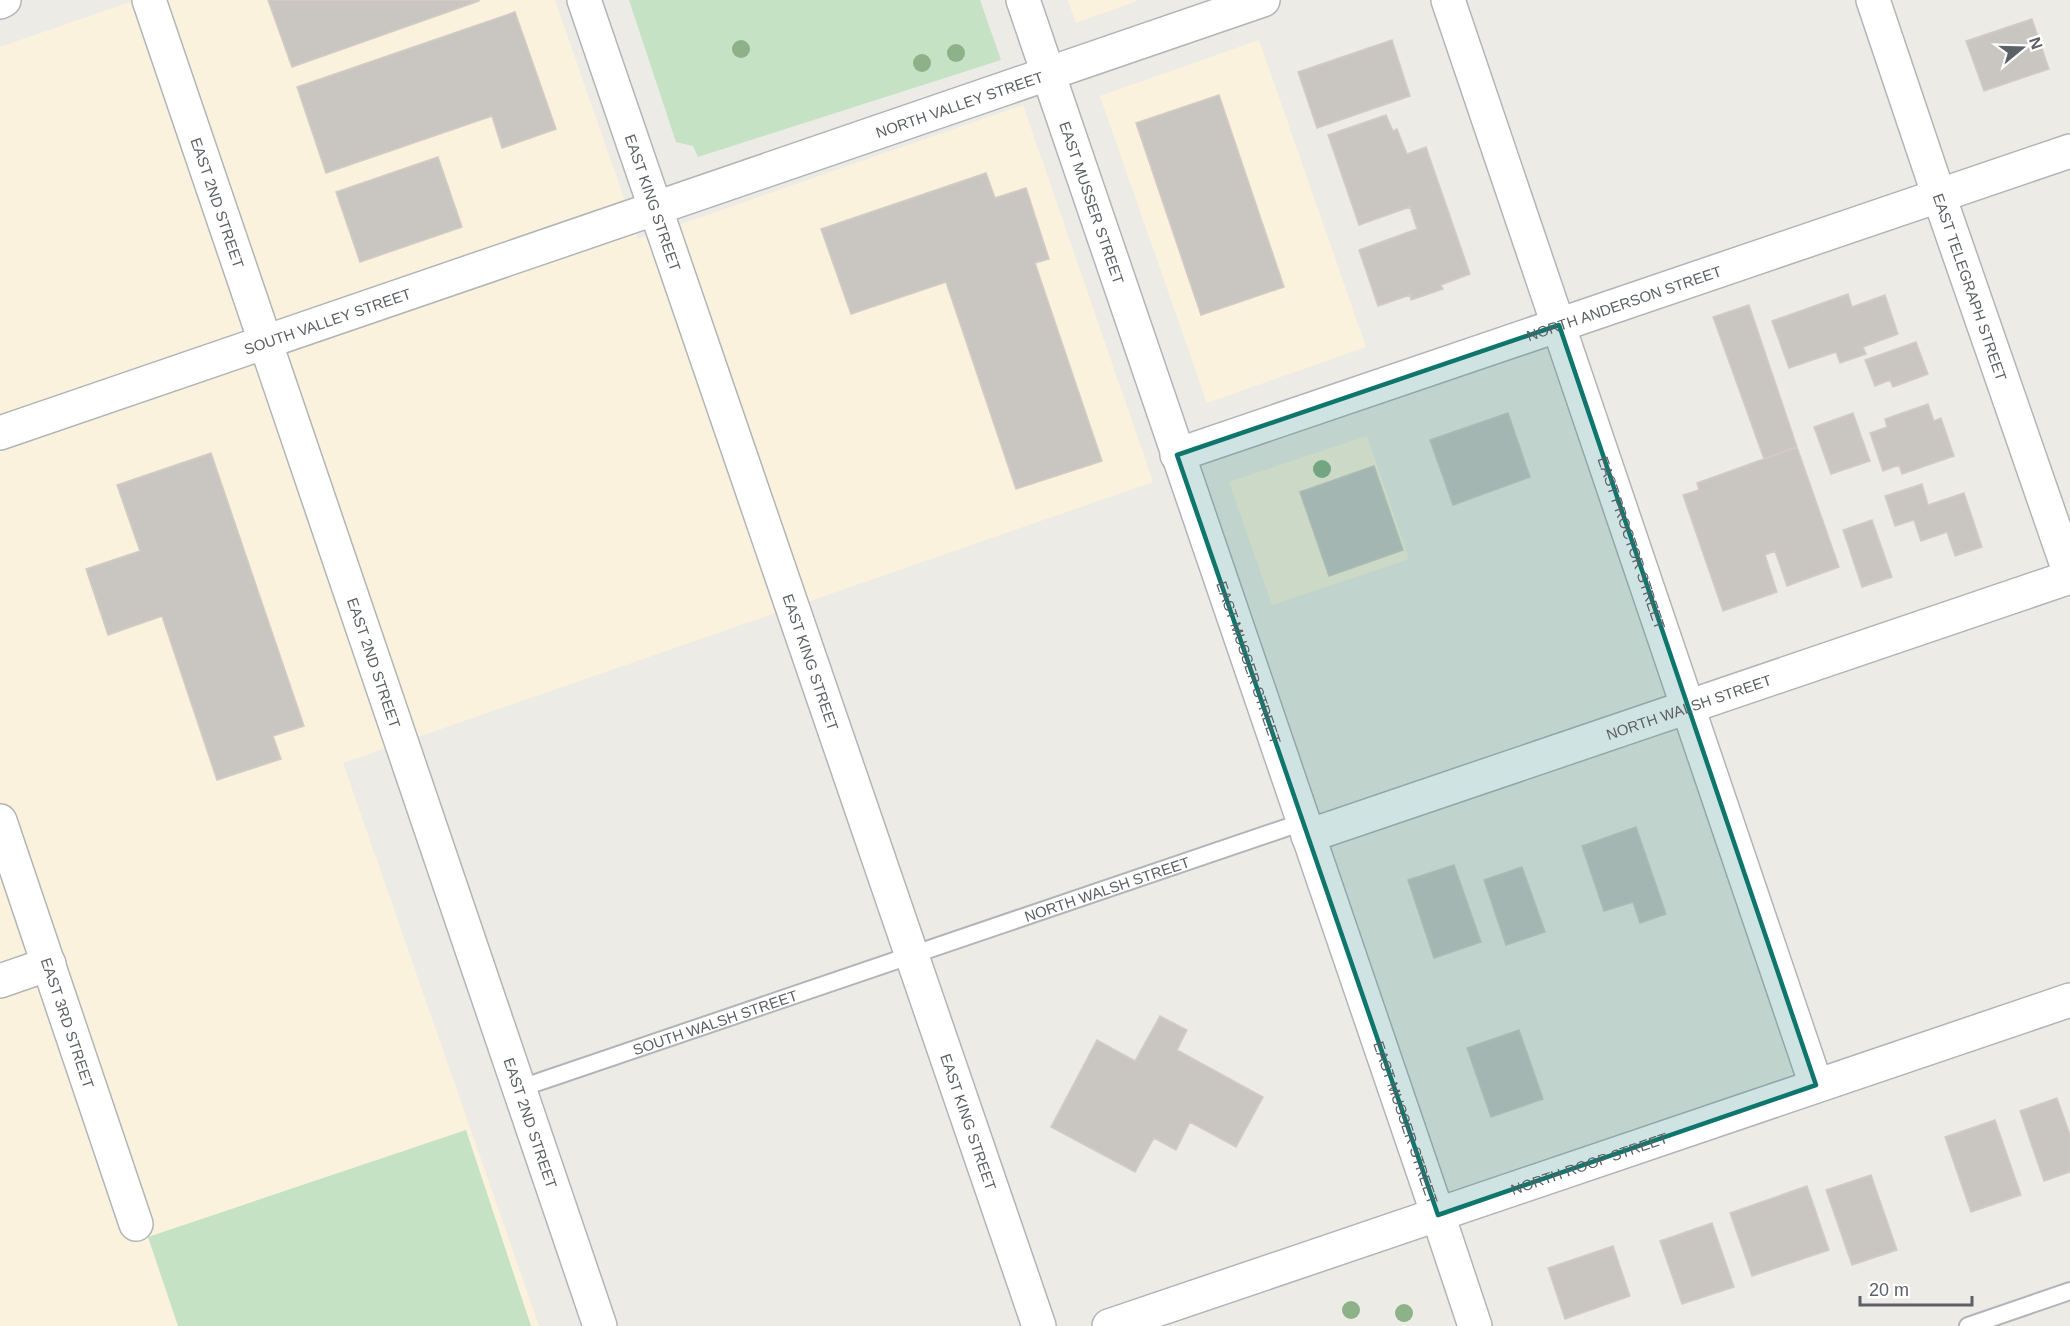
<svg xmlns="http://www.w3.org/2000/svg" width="2070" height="1326" font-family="Helvetica,sans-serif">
<rect width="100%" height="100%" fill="#edebe5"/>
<!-- commercial -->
<path fill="#faf2dd" d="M 136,0 L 555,0 L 638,239 L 1023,105 L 1153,482 L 343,763 L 539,1326 L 0,1326 L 0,47 Z
M 1068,0 L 1139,0 L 1076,23 Z
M 1259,40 L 1366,347 L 1207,403 L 1100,96 Z
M 1367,436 L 1409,559 L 1272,605 L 1229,482 Z"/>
<!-- green -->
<path fill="#c5e2c4" d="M 629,0 L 980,0 L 1001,60 L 698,157 L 693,146 L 676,142 Z
M 466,1130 L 531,1326 L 178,1326 L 148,1237 Z"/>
<!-- building -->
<path fill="#c9c6c2" stroke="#d2ccc4" stroke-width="1.5" d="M 268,0 L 479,0 L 479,1 L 292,67 Z
M 515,12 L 556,129 L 502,148 L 492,116 L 326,173 L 297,87 Z
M 2032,19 L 2049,69 L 1984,91 L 1966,41 Z
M 1392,40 L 1410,96 L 1317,128 L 1298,72 Z
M 1219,95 L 1284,287 L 1201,315 L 1136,123 Z
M 1386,115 L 1393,131 L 1397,129 L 1407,154 L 1426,147 L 1470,274 L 1441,285 L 1443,289 L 1411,300 L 1410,295 L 1378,306 L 1359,250 L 1417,229 L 1410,207 L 1359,225 L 1328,135 Z
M 438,157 L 462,227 L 360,262 L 336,192 Z
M 986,173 L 995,198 L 1026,188 L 1049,259 L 1035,263 L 1102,461 L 1016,489 L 946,282 L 851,314 L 821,229 Z
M 1848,294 L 1852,307 L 1885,295 L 1898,334 L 1863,347 L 1866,354 L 1840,363 L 1836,352 L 1789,368 L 1772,321 Z
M 1749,305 L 1797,447 L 1764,459 L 1713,317 Z
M 1916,342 L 1928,374 L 1893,387 L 1890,380 L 1875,386 L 1865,360 Z
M 1928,404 L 1934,421 L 1941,418 L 1954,456 L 1902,474 L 1899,465 L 1883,471 L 1870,433 L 1887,427 L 1885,419 Z
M 1508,413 L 1530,477 L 1453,505 L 1430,440 Z
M 1853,413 L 1870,461 L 1831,474 L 1814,427 Z
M 1797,447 L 1839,567 L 1787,586 L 1775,551 L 1765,555 L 1777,592 L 1723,611 L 1683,495 L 1699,490 L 1697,483 Z
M 211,453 L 304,726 L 273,736 L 281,759 L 217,780 L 162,616 L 108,635 L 86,569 L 140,551 L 117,485 Z
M 1374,466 L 1403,550 L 1329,576 L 1300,492 Z
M 1922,484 L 1928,505 L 1964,493 L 1982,547 L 1955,556 L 1947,532 L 1921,541 L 1914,520 L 1895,526 L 1885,496 Z
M 1872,520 L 1892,577 L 1862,587 L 1843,530 Z
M 1636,827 L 1666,914 L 1640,923 L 1633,902 L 1604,911 L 1582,846 Z
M 1454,865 L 1481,942 L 1434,958 L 1408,880 Z
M 1522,867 L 1545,932 L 1506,945 L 1484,880 Z
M 1160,1016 L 1187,1030 L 1177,1050 L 1263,1097 L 1236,1147 L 1190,1122 L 1176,1150 L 1154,1138 L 1135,1172 L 1051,1127 L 1097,1040 L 1135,1061 Z
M 1519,1030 L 1543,1099 L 1491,1117 L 1467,1048 Z
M 2057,1098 L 2070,1135 L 2070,1172 L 2044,1181 L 2020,1111 Z
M 1995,1120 L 2021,1195 L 1971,1212 L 1945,1137 Z
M 1871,1175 L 1897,1250 L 1852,1265 L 1826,1190 Z
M 1807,1186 L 1829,1250 L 1752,1276 L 1730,1213 Z
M 1712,1223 L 1734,1287 L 1682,1304 L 1660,1241 Z
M 1613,1246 L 1630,1296 L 1565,1319 L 1548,1268 Z"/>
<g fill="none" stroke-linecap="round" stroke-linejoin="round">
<defs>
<g id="lane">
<path id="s1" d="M 518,1089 L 1303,822"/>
<path d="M 1968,1326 L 2070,1291"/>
</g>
<g id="street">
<path id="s2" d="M 149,0 L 600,1326"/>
<path id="s3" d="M 584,0 L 1039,1326"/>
<path id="s4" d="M 1448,0 L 1816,1085"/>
<path id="s5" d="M 1873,0 L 1939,196 L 2070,574"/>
<path id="s6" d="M 0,433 L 1263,0"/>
<path id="s7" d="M 1177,455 L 2070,151"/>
<path id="s8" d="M 0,821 L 136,1224"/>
<path id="s9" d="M 1308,836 L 2070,577"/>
<path d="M 0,981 L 49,964"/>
<path d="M 1438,1215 L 1475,1326"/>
</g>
<g id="secondary">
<path id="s10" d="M 1023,0 L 1438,1215"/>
<path d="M 0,2 L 4,0"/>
<path id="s11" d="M 1109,1326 L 2070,1000"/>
</g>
</defs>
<!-- lane casing -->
<use href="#lane" stroke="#b2b5b8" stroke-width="20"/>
<!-- street casing -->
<use href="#street" stroke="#b2b5b8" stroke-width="36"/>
<!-- secondary casing -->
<use href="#secondary" stroke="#b1b4b8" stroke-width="36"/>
<!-- lane -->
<use href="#lane" stroke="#fff" stroke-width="16"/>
<!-- street -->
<use href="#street" stroke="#fff" stroke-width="33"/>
<!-- secondary -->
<use href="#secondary" stroke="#fff" stroke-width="33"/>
</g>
<!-- trees -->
<g fill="#8db189">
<circle cx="741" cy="49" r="9"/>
<circle cx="956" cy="53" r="9"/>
<circle cx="922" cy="63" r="9"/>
<circle cx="1322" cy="469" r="9"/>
<circle cx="1351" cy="1310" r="9"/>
<circle cx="1404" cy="1313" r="9"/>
</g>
<!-- marked area -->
<path fill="#0f766e" fill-opacity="0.2" stroke="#0f766e" stroke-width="4.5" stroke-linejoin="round" d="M 1559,325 L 1816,1085 L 1438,1215 L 1177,455 Z"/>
<g text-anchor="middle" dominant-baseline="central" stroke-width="5" stroke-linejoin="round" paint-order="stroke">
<!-- street labels -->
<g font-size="15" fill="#5d6064" stroke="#fff">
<text stroke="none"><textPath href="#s6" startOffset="1014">NORTH VALLEY STREET</textPath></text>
<text stroke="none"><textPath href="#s2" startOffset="214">EAST 2ND STREET</textPath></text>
<text stroke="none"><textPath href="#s3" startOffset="214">EAST KING STREET</textPath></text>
<text stroke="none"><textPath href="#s10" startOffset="214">EAST MUSSER STREET</textPath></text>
<text stroke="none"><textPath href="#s5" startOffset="303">EAST TELEGRAPH STREET</textPath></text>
<text stroke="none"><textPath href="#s7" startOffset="472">NORTH ANDERSON STREET</textPath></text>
<text stroke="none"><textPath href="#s6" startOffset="346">SOUTH VALLEY STREET</textPath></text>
<text stroke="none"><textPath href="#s4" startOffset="573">EAST PROCTOR STREET</textPath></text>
<text stroke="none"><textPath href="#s2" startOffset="700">EAST 2ND STREET</textPath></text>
<text stroke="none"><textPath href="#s3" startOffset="700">EAST KING STREET</textPath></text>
<text stroke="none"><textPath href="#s10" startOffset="700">EAST MUSSER STREET</textPath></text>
<text stroke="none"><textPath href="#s9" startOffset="402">NORTH WALSH STREET</textPath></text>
<text stroke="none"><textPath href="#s1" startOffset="622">NORTH WALSH STREET</textPath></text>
<text stroke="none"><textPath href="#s1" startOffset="208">SOUTH WALSH STREET</textPath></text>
<text stroke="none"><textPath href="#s8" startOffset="213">EAST 3RD STREET</textPath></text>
<text stroke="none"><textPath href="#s2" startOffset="1186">EAST 2ND STREET</textPath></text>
<text stroke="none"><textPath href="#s3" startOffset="1186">EAST KING STREET</textPath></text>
<text stroke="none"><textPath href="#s10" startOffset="1186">EAST MUSSER STREET</textPath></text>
<text stroke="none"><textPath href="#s11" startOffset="507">NORTH ROOP STREET</textPath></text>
</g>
</g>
<!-- north arrow -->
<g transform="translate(2022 48) rotate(71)" stroke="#ffffff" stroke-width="4.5" paint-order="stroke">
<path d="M0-4.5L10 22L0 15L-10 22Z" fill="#5d6064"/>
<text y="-9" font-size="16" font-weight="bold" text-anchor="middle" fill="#5d6064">N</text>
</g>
<!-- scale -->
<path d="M1860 1296v9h112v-9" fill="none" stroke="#5d6064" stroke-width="3"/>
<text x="1869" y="1296" font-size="18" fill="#5d6064" stroke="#ffffff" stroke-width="4.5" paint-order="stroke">20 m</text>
</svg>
